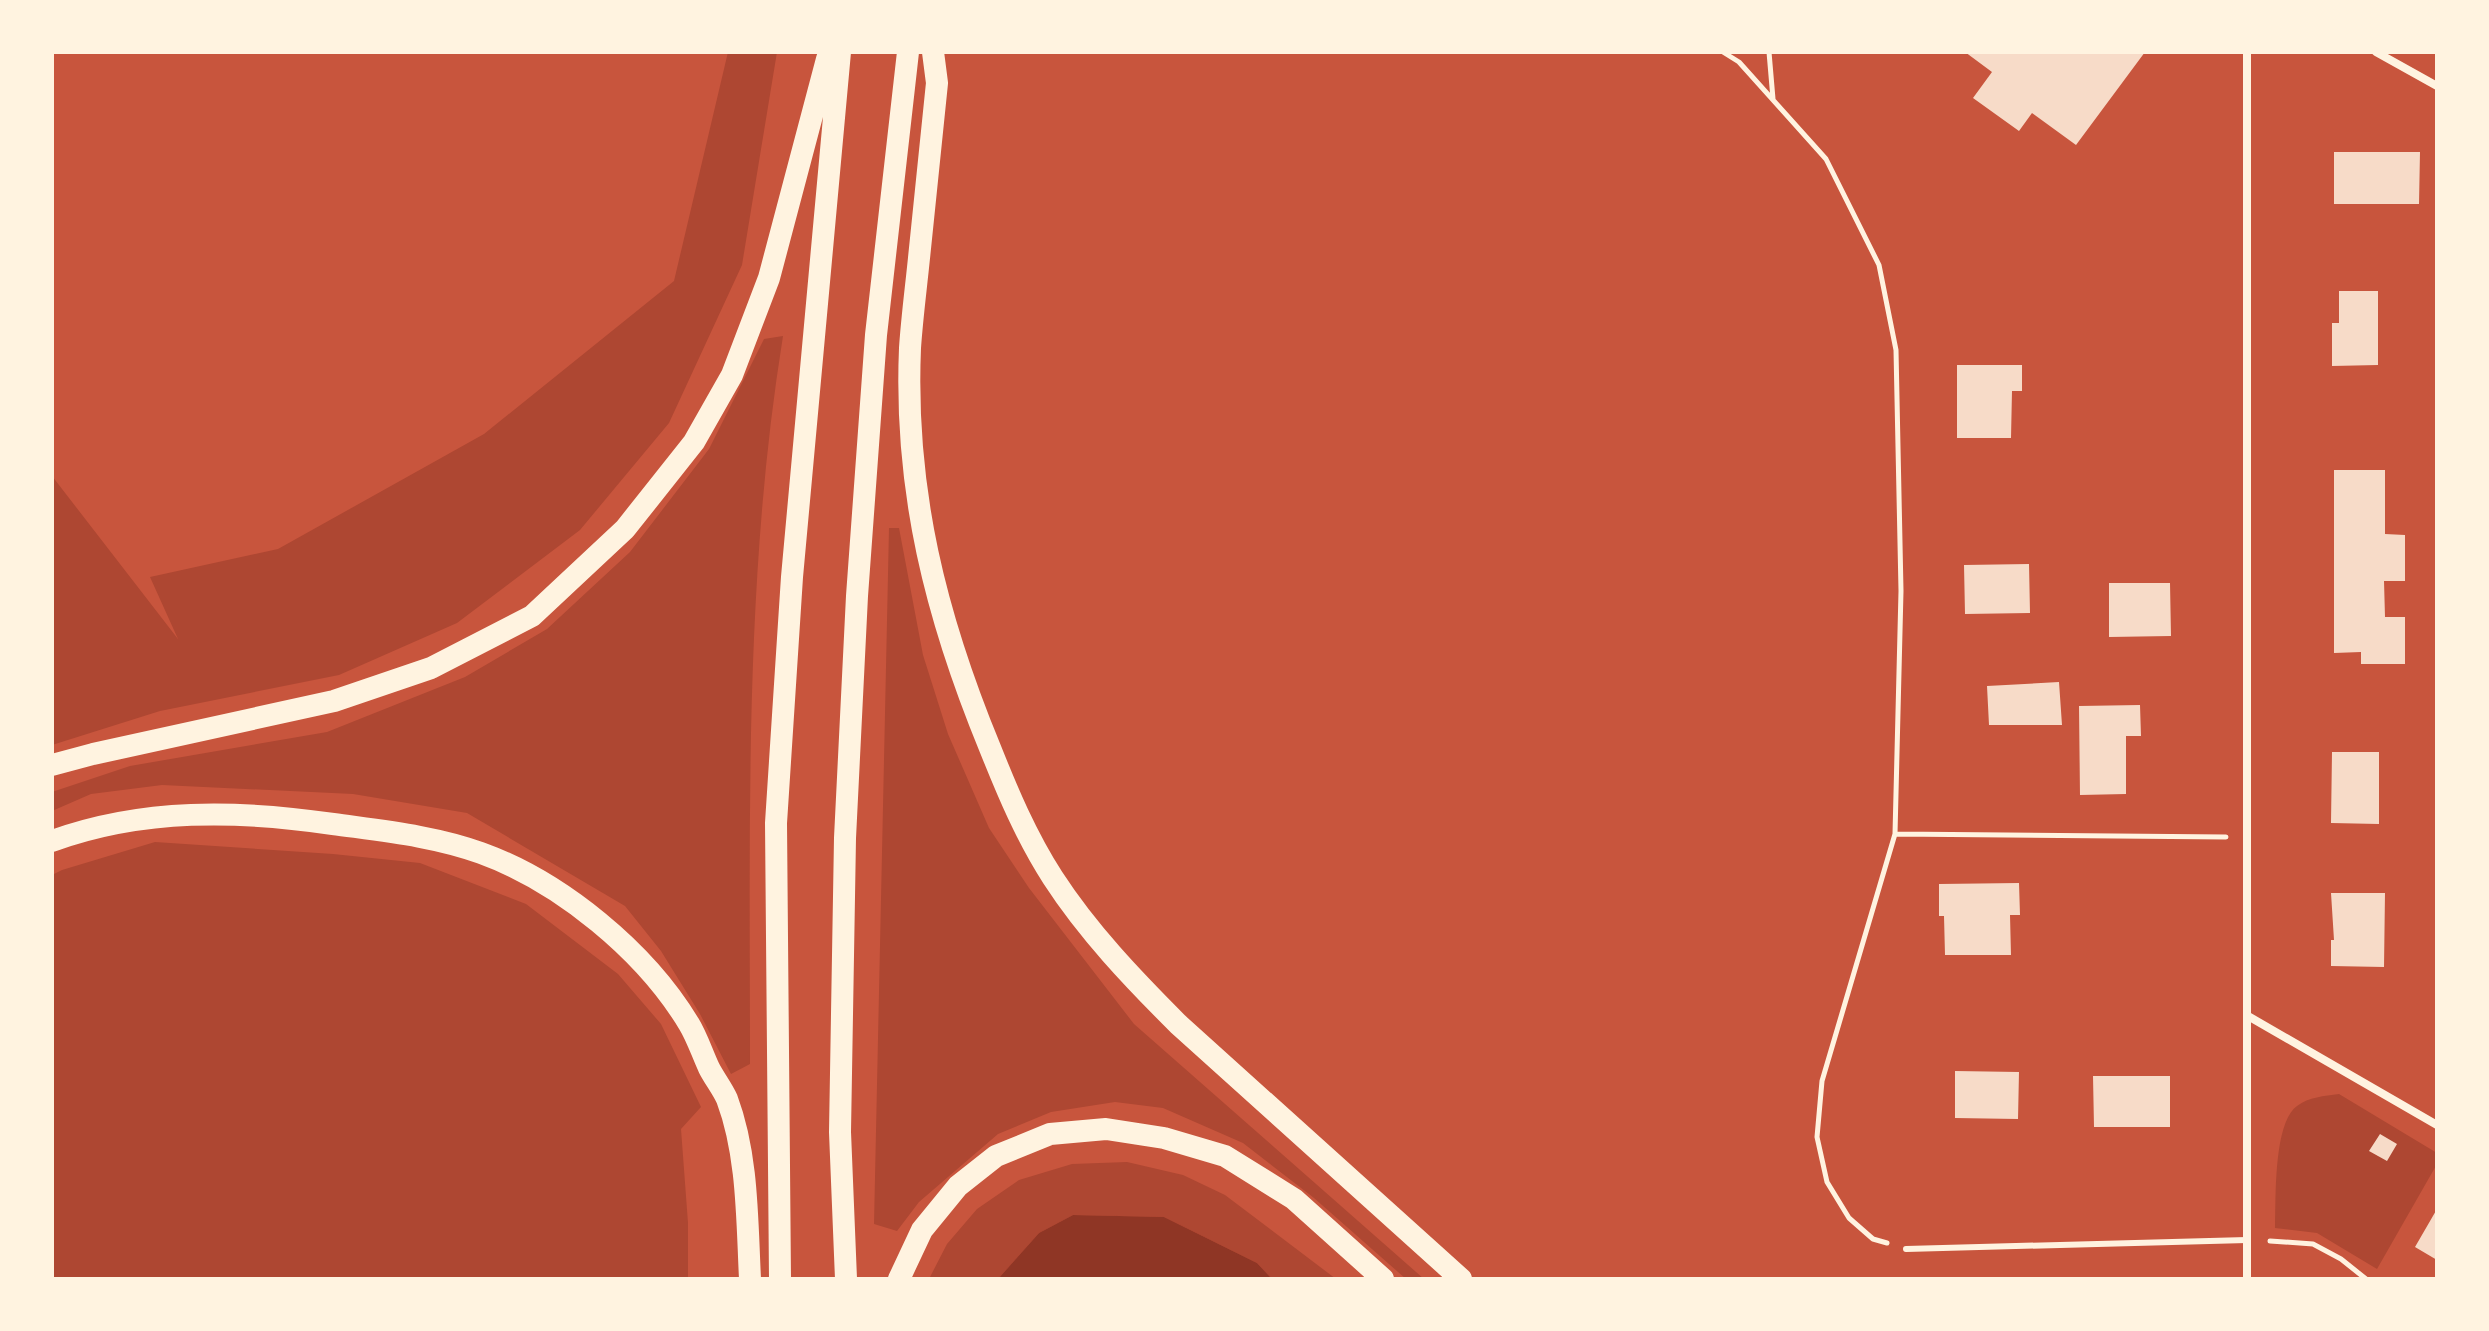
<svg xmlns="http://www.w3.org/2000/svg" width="2489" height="1331" font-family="'Noto Sans',sans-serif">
<rect width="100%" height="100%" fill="#c8553d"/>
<!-- green -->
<path fill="#ae4732" d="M 728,52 L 777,52 L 742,265 L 669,423 L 580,530 L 457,623 L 339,675 L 160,711 L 52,745 L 52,476 L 178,639 L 150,577 L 278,549 L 484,434 L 674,281 Z
M 783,336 C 744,577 750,821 750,1064 L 731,1074 L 700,1014 L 661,951 L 625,906 L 467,813 L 353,794 L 162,785 L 91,794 L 52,811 L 52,792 L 130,766 L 327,732 L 465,677 L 547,629 L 630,552 L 709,449 L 764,339 Z
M 889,528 L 899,528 L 923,655 L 948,734 L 989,828 L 1029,888 L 1134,1024 L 1424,1279 L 1406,1279 L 1314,1198 L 1243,1143 L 1163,1108 L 1115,1102 L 1051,1112 L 998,1134 L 919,1202 L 897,1231 L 874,1224 Z
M 155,842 L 333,854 L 420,863 L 526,904 L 618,974 L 661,1024 L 701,1107 L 681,1129 L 688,1223 L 688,1279 L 52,1279 L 52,875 L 62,870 Z
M 2339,1094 L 2437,1153 L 2437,1164 L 2377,1269 L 2317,1233 L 2275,1228 C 2276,1200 2273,1123 2297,1106 C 2309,1097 2324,1096 2339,1094 Z
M 1127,1162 L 1183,1175 L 1225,1195 L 1336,1279 L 1272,1279 L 1257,1263 L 1164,1217 L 1073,1215 L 1039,1233 L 998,1279 L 929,1279 L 947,1244 L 977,1209 L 1019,1180 L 1072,1164 Z"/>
<!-- water -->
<path fill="#8f3625" d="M 1073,1215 L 1164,1217 L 1257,1263 L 1272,1279 L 998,1279 L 1039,1233 Z"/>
<!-- building -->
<path fill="#f7dbc8" d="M 1965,52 L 2145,52 L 2076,145 L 2032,113 L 2019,131 L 1973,98 L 1992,72 Z
M 2334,152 L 2420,152 L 2419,204 L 2334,204 Z
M 2339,291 L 2378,291 L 2378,365 L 2332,366 L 2332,323 L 2339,323 Z
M 1957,365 L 2022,365 L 2022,391 L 2012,391 L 2011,438 L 1957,438 Z
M 2334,470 L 2385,470 L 2385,534 L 2405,535 L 2405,581 L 2384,581 L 2385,617 L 2405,617 L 2405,664 L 2361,664 L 2361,652 L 2334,653 Z
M 2029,564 L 2030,613 L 1965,614 L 1964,565 Z
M 2109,583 L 2170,583 L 2171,636 L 2109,637 Z
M 2059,682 L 2062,725 L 1989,725 L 1987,686 Z
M 2140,705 L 2141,736 L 2126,736 L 2126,794 L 2080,795 L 2079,706 Z
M 2332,752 L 2379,752 L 2379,824 L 2331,823 Z
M 2019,883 L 2020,915 L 2010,915 L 2011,955 L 1945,955 L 1944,916 L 1939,916 L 1939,884 Z
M 2331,893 L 2385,893 L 2384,967 L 2331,966 L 2331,940 L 2334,940 Z
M 1955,1071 L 2019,1072 L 2018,1119 L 1955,1118 Z
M 2093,1076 L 2170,1076 L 2170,1127 L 2094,1127 Z
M 2380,1134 L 2397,1144 L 2387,1161 L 2369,1151 Z
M 2437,1209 L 2437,1260 L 2415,1247 Z"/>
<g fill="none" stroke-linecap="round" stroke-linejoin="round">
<!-- path -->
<path stroke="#fff3e0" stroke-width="5" d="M 1723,52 L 1739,62 L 1826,159 L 1879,265 L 1896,350 L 1901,591 L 1895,834 L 1822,1081 L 1817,1137 L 1827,1182 L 1849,1218 L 1873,1239 L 1887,1243
M 1769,52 L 1773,99
M 1895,834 L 2226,837
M 2270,1241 L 2313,1244 L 2341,1259 L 2366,1279"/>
<!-- service -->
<path stroke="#fff3e0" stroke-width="6" d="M 1906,1249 L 2247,1240"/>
<!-- minor -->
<path stroke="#fff3e0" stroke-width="8" d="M 2376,52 L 2437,86
M 2248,1016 L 2437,1125
M 2247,1279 L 2247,52"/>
<!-- trunk -->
<path stroke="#fff3e0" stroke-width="22" d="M 933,52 L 937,83 C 931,142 925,200 919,258 C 916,288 912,318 910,348 C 904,491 936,617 990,748 C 1008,793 1026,836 1053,878 C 1088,932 1133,979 1178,1024 L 1461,1279
M 52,765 L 93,754 L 334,701 L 431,668 L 532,616 L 625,529 L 694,442 L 732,375 L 769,278 L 827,59
M 52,841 C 143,808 238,810 333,824 C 383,831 434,836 481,853 C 561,882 645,951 689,1024 C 697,1037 702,1053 709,1068 C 714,1078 722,1088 727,1099 C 748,1155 747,1220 750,1279
M 780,1279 L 776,823 L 792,577 L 840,52
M 846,1279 L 840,1132 L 845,838 L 857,596 L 876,335 L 908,52
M 899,1279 L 922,1230 L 958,1186 L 996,1156 L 1050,1134 L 1106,1129 L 1164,1138 L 1225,1156 L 1294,1199 L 1383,1279"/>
</g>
<!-- border -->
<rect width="2489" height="1331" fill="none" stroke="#fff3e0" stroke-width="108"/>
</svg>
